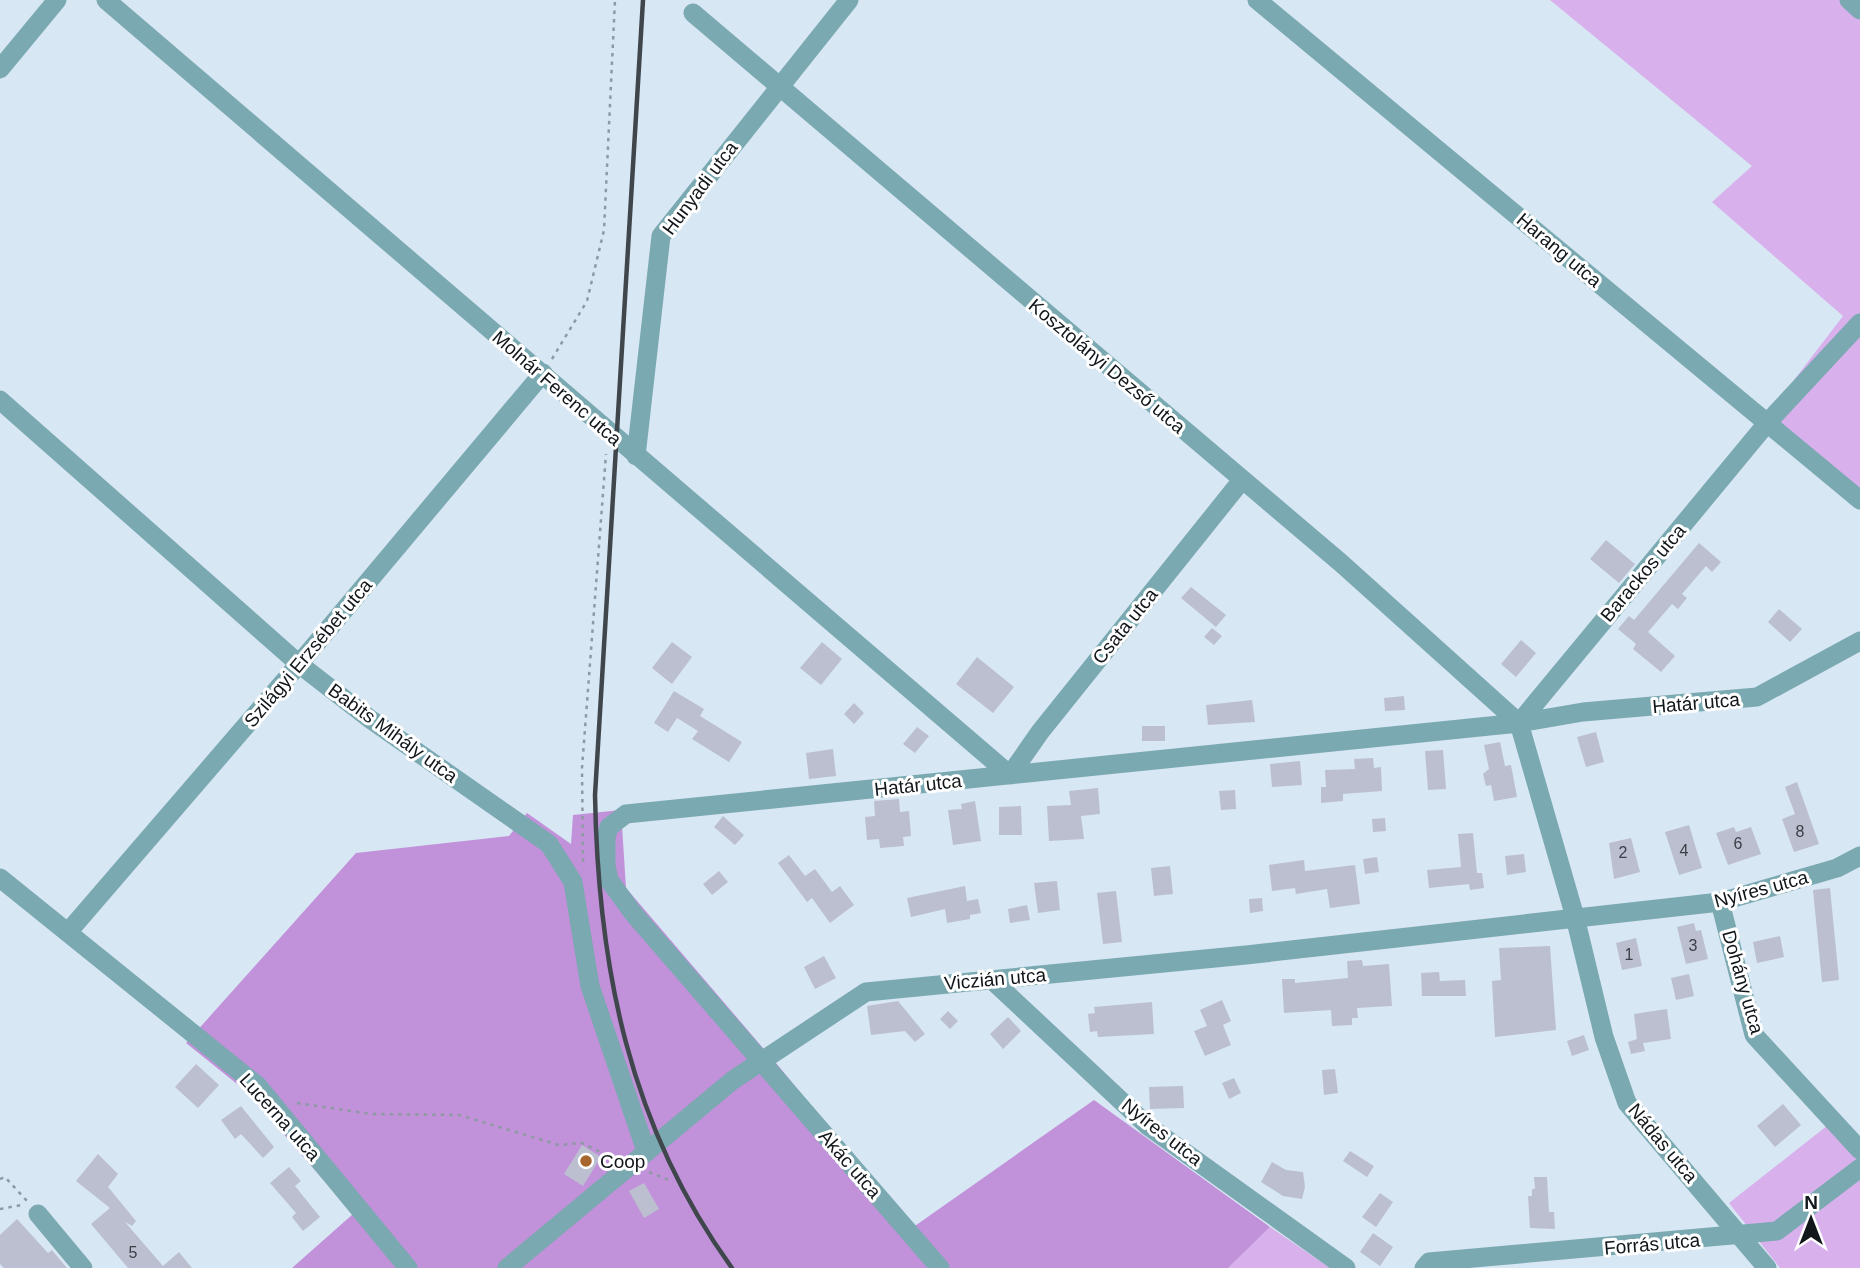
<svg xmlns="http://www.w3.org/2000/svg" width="1860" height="1268" font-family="Arial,sans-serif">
<rect width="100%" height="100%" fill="#d8e7f4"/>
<!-- green -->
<path fill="#d8b0ec" d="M 1550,0 L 1860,0 L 1860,490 L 1768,414 L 1843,316 L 1712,202 L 1752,166 Z
M 1828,1125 L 1860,1161 L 1860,1268 L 1780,1268 L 1729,1203 Z
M 1270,1227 L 1330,1268 L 1228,1268 Z"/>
<!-- forest -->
<path fill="#c191d9" d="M 621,810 L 626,888 L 781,1069 L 912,1228 L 1094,1100 L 1270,1227 L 1228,1268 L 292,1268 L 353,1214 L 247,1092 L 186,1043 L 356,853 L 509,836 L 527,813 L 571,844 L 573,815 Z"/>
<!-- building -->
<path fill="#bcbfd0" d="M 1606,540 L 1635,564 L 1619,583 L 1590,559 Z
M 1699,543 L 1721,562 L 1712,572 L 1706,566 L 1682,594 L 1687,598 L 1678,609 L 1672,604 L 1648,632 L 1675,656 L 1661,672 L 1633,649 L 1636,644 L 1618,629 L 1629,616 L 1634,620 Z
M 1191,587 L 1226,615 L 1216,627 L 1181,598 Z
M 1779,609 L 1802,629 L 1790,642 L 1768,622 Z
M 1212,628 L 1222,636 L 1214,645 L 1204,637 Z
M 1521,640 L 1536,653 L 1516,677 L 1501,664 Z
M 672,642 L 692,657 L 672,684 L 652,668 Z
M 822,642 L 842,659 L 821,685 L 800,668 Z
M 977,657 L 1014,687 L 993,713 L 956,684 Z
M 674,691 L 704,709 L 700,716 L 742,742 L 729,762 L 692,739 L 698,731 L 677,718 L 668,732 L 654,723 Z
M 1404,696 L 1405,710 L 1385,711 L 1384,698 Z
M 1252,700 L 1255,722 L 1208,725 L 1206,705 Z
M 854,703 L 864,713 L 854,724 L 844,714 Z
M 1142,726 L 1165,726 L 1165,741 L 1142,741 Z
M 917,727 L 929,736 L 915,753 L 903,744 Z
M 1596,732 L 1604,762 L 1586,767 L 1577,737 Z
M 1500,742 L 1505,766 L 1511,765 L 1517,797 L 1494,801 L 1491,785 L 1486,786 L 1483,774 L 1489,769 L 1484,745 Z
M 833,749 L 836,776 L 809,779 L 806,753 Z
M 1443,750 L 1446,789 L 1428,790 L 1425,751 Z
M 1373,758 L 1374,768 L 1381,767 L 1382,791 L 1343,794 L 1343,801 L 1321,803 L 1321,787 L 1326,787 L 1325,770 L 1355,769 L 1354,759 Z
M 1300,761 L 1302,785 L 1272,787 L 1270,764 Z
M 1797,782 L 1819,844 L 1794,852 L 1782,819 L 1795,814 L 1785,787 Z
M 1098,788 L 1100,814 L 1081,816 L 1084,839 L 1049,841 L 1047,806 L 1071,805 L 1069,791 Z
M 1235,790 L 1236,809 L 1221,810 L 1219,791 Z
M 899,799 L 900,812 L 909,811 L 911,836 L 903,837 L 904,846 L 880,848 L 879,839 L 867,840 L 865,817 L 875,816 L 874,801 Z
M 975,801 L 981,841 L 953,845 L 948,810 L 962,809 L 961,804 Z
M 1021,806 L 1022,835 L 999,835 L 999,807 Z
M 723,816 L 744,835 L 735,845 L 714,827 Z
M 1385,818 L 1386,831 L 1373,832 L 1372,819 Z
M 1689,825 L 1702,868 L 1679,875 L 1665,832 Z
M 1734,827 L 1736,832 L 1751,827 L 1761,854 L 1728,865 L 1716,833 Z
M 1473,833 L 1477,873 L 1482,873 L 1484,888 L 1470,890 L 1469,884 L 1429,888 L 1427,870 L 1461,867 L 1458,834 Z
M 1631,838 L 1640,872 L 1614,879 L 1609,843 Z
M 1524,854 L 1526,872 L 1507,875 L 1505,856 Z
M 789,855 L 805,876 L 815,869 L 832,892 L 840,886 L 854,905 L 830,923 L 812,898 L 807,902 L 778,863 Z
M 1377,857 L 1379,872 L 1365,874 L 1363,859 Z
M 1304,860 L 1305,871 L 1355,865 L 1360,904 L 1330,908 L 1327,889 L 1296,894 L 1295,888 L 1272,891 L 1269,865 Z
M 1170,866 L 1173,894 L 1154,896 L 1151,868 Z
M 719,871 L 728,882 L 712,895 L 703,884 Z
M 1057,881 L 1060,910 L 1038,913 L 1034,883 Z
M 965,886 L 967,901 L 978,899 L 981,913 L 970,915 L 970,919 L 947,923 L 945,909 L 911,917 L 907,898 Z
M 1830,888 L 1839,980 L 1822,982 L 1813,890 Z
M 1116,891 L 1122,942 L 1103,944 L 1097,893 Z
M 1262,898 L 1263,911 L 1250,913 L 1249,899 Z
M 1027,905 L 1030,920 L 1010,923 L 1008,909 Z
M 1694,923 L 1696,931 L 1701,930 L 1708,959 L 1686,964 L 1677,927 Z
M 1780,936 L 1784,957 L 1757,963 L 1753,942 Z
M 1636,938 L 1642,966 L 1622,970 L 1616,943 Z
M 1550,946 L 1556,1030 L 1495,1037 L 1492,981 L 1501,980 L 1499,948 Z
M 824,956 L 836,978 L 815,989 L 804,967 Z
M 1362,960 L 1363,966 L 1389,964 L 1392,1006 L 1357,1008 L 1358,1018 L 1352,1018 L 1352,1025 L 1332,1026 L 1331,1010 L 1284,1013 L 1282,979 L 1295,979 L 1295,983 L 1348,978 L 1347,961 Z
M 1439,972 L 1440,981 L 1465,980 L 1466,996 L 1422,996 L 1421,973 Z
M 1689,974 L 1694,996 L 1676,1000 L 1671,978 Z
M 1222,1000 L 1231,1021 L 1223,1025 L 1231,1045 L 1205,1056 L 1194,1031 L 1207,1026 L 1200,1010 Z
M 898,1001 L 925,1034 L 915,1042 L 905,1031 L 871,1035 L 867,1006 Z
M 1152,1002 L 1154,1034 L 1098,1037 L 1097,1031 L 1090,1032 L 1088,1014 L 1095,1013 L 1094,1007 Z
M 1667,1009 L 1671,1039 L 1643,1043 L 1645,1051 L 1631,1054 L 1628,1042 L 1637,1039 L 1634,1014 Z
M 948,1011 L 958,1021 L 950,1029 L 940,1019 Z
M 1008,1017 L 1021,1031 L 1003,1049 L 990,1034 Z
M 1584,1035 L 1589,1050 L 1572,1056 L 1567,1041 Z
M 196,1064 L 219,1085 L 198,1108 L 175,1087 Z
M 1335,1069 L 1338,1093 L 1324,1095 L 1322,1070 Z
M 1234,1078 L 1241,1093 L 1229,1099 L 1222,1083 Z
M 1183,1086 L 1184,1108 L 1150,1109 L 1149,1087 Z
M 1783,1104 L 1801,1125 L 1775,1147 L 1757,1126 Z
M 241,1106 L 274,1147 L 263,1158 L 241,1134 L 235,1139 L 221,1120 Z
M 582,1145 L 601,1157 L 583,1186 L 564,1174 Z
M 1350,1151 L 1374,1166 L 1367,1177 L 1343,1161 Z
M 98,1154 L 118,1174 L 108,1187 L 136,1221 L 132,1226 L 125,1222 L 163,1266 L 179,1252 L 192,1268 L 128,1268 L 91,1224 L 110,1208 L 76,1181 Z
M 1272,1162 L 1286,1170 L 1303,1172 L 1305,1187 L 1302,1199 L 1283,1196 L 1261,1182 Z
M 289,1167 L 301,1181 L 295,1186 L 320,1217 L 303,1231 L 292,1217 L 296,1213 L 270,1183 Z
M 1534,1177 L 1547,1177 L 1549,1212 L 1554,1212 L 1555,1229 L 1530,1228 L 1528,1196 L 1532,1196 L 1532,1189 L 1535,1189 Z
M 644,1183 L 659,1209 L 644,1218 L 629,1191 Z
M 1380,1193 L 1393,1202 L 1376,1227 L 1362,1217 Z
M 17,1219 L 48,1253 L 52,1250 L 67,1268 L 4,1268 L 0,1264 L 0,1235 Z
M 1373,1233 L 1393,1247 L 1380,1266 L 1360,1252 Z"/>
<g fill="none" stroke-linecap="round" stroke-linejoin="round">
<!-- path -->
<path stroke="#8e9aa3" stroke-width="2.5" stroke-dasharray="3.5 5" stroke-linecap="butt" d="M 552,359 L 587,301 L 604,230 L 615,0
M 583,862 L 582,768 L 606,454
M 297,1103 L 372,1114 L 459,1115 L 559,1145 L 582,1143 L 613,1158
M 649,1172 L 669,1180
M 0,1179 L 5,1177 L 27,1201
M 0,1209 L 22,1205"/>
<!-- minor -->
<path stroke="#7aa9b1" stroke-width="19" d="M 106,0 L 1010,775 L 1040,732 L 1242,480
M 1257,0 L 1860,500
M 1849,0 L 1860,10
M 693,13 L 1341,563 L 1519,723
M 0,69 L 57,0
M 0,400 L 299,664 L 370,719 L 549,844 L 573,882 L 590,986 L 646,1151
M 636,456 L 661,236 L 849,0
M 1519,723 L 1575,917 L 1604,1037 L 1627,1103 L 1767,1268
M 1519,723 L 1768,422 L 1860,323
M 0,878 L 258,1086 L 408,1268
M 1720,902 L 1754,1035 L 1860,1150
M 69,931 L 299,664 L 543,373
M 992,980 L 1148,1126 L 1346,1268
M 38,1214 L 83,1268
M 507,1268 L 733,1080 L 866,992 L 1246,955 L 1720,902 L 1837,868 L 1860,856
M 940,1268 L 633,913 L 609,880 L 606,866 L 606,837 L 609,827 L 626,814 L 1519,723 L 1583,712 L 1757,697 L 1860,641
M 1424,1268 L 1429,1262 L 1777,1231 L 1860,1168"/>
<!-- rail -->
<path stroke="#3f474d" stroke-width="4.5" d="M 643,0 L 595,795 C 598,967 629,1126 732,1268"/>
</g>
<!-- markers -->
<circle fill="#a6662e" stroke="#fff" stroke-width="2.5" cx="586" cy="1161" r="7"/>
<g text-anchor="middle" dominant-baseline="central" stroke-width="6" stroke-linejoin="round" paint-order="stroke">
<!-- number labels -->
<g font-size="16" fill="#3b4048">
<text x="1800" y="831">8</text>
<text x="1738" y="843">6</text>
<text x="1684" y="850">4</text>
<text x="1623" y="852">2</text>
<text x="1693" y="945">3</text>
<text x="1629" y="954">1</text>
<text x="133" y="1252">5</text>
</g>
<!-- street labels -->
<g font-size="19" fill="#10161a" stroke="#fff">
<text transform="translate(700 188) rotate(-53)">Hunyadi utca</text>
<text transform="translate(1559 250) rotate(40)">Harang utca</text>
<text transform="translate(1107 366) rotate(40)">Kosztolányi Dezső utca</text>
<text transform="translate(557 388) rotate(41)">Molnár Ferenc utca</text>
<text transform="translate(1643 573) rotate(-50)">Barackos utca</text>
<text transform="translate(1125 626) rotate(-51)">Csata utca</text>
<text transform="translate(308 653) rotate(-50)">Szilágyi Erzsébet utca</text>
<text transform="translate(1696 703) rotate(-5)">Határ utca</text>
<text transform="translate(393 733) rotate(36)">Babits Mihály utca</text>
<text transform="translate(918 785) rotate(-6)">Határ utca</text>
<text transform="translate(1761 889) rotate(-15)">Nyíres utca</text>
<text transform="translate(995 979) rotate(-5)">Viczián utca</text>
<text transform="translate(1743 982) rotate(74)">Dohány utca</text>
<text transform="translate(280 1117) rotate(48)">Lucerna utca</text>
<text transform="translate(1162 1132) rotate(38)">Nyíres utca</text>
<text transform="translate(1663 1143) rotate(50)">Nádas utca</text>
<text transform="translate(850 1164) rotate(49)">Akác utca</text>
<text transform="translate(1652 1244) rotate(-5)">Forrás utca</text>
</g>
<!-- poi labels -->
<g font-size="19" fill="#10161a" stroke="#fff" text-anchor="start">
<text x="600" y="1161">Coop</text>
</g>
</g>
<!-- north arrow -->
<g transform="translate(1811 1219)" stroke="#ffffff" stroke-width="5" paint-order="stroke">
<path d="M0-5L12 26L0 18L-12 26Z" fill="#10161a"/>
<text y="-10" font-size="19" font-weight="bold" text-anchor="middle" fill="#10161a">N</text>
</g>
</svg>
